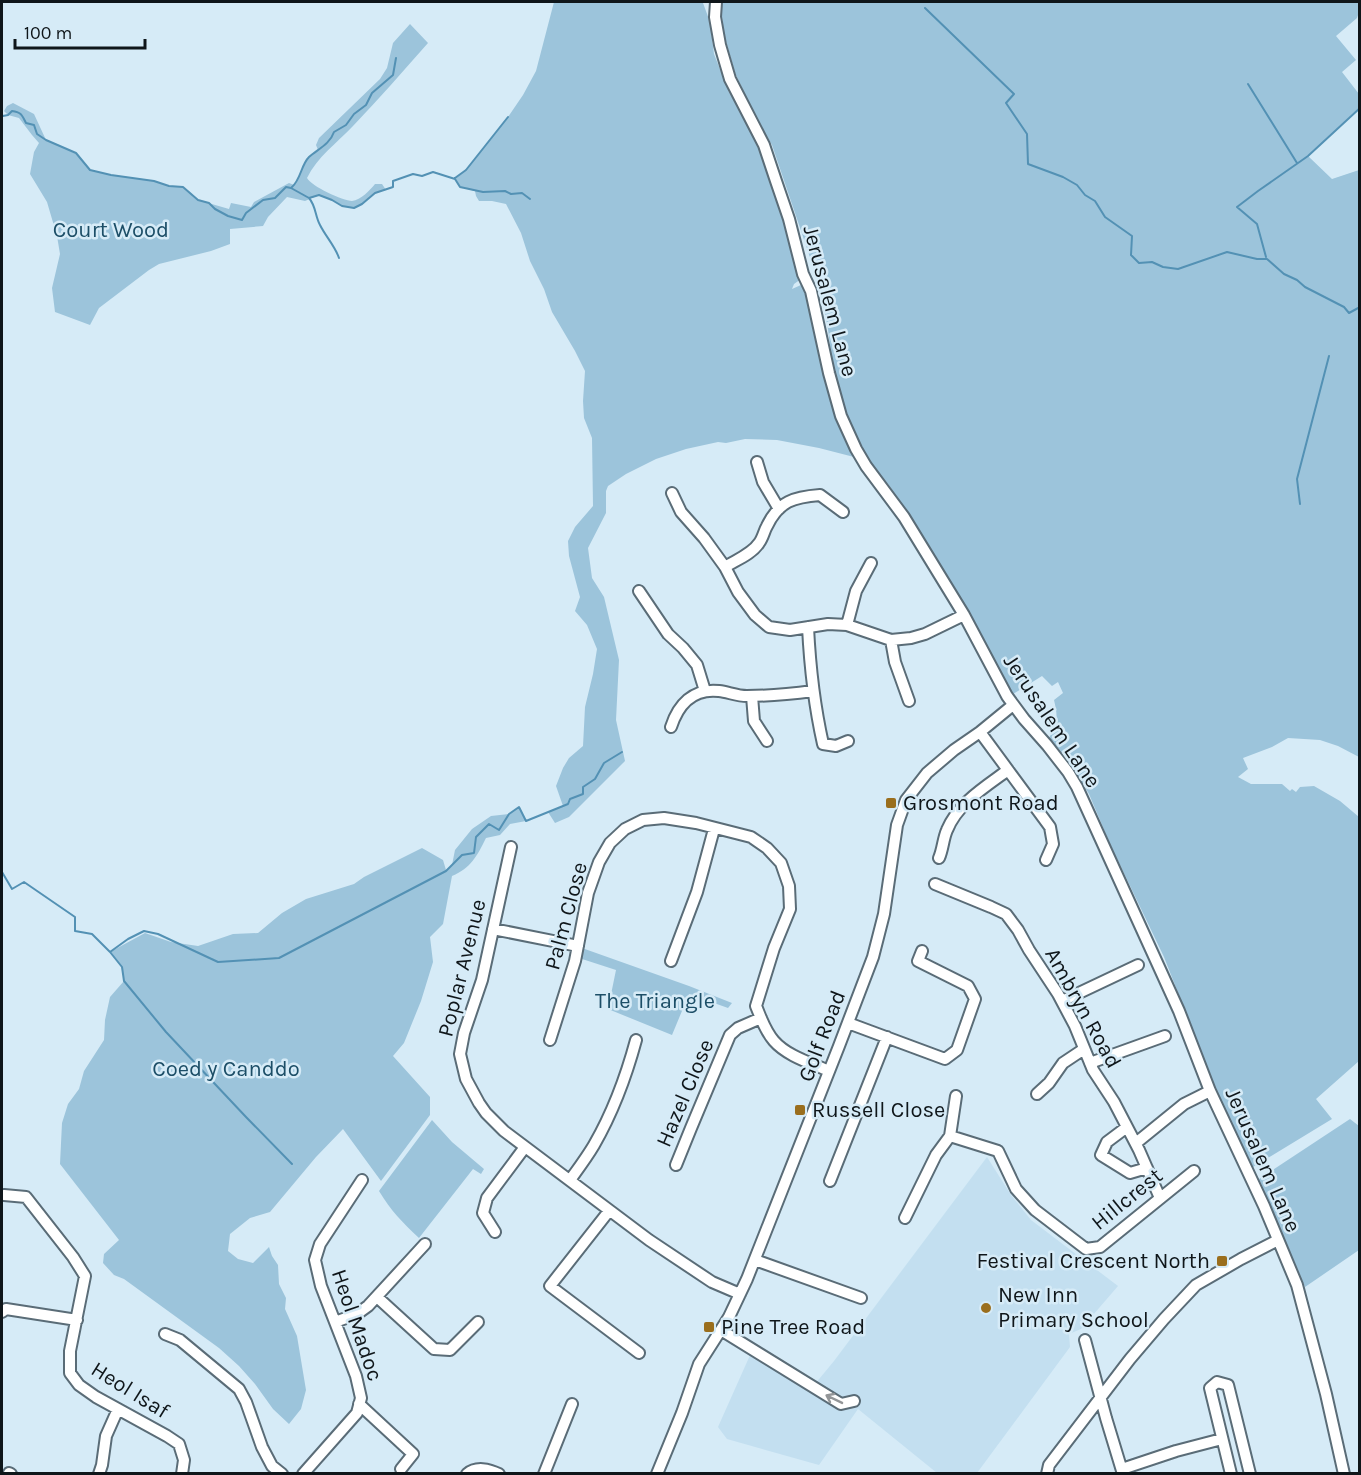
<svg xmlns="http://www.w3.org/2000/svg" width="1361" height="1475" font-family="Karla,sans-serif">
<rect width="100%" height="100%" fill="#d6ebf7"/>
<!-- built -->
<path fill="#c3dff0" d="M 987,1157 L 1011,1195 L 1031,1220 L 1118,1286 L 1081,1329 L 1069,1334 L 1070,1347 L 977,1473 L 937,1473 L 858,1409 L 819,1465 L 727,1439 L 718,1427 L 755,1344 L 815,1384 L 834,1361 Z"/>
<!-- green -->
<path fill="#9cc4db" d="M 554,2 L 702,2 L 703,3 L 710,22 L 714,54 L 729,92 L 759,145 L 779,202 L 801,279 L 794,284 L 792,289 L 801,285 L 805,285 L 812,309 L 816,342 L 829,396 L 841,431 L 854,457 L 819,448 L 777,440 L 745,439 L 726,443 L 718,442 L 686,449 L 656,459 L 626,474 L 608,486 L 606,491 L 606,513 L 588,548 L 592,578 L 604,597 L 619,660 L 616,720 L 625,761 L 569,817 L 555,823 L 548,812 L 563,806 L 556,786 L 563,768 L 569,758 L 583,746 L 585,707 L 593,674 L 597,649 L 587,625 L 575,611 L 580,597 L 569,556 L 568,541 L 575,527 L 593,506 L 592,438 L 584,418 L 583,401 L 585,371 L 575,351 L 552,312 L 544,289 L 530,261 L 521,233 L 506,204 L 492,201 L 479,201 L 476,196 L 475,191 L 460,187 L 455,179 L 466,170 L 508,117 L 523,95 L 536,71 Z
M 721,2 L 1359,2 L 1359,12 L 1357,18 L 1336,36 L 1356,60 L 1342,72 L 1359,94 L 1359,108 L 1308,156 L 1332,179 L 1359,170 L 1359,757 L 1338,746 L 1320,740 L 1288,738 L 1272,747 L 1243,758 L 1248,769 L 1238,777 L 1251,784 L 1282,784 L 1290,791 L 1292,789 L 1296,792 L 1300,787 L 1314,786 L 1340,801 L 1359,817 L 1359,1061 L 1316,1099 L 1332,1119 L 1253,1167 L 1215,1087 L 1164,957 L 1110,844 L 1089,794 L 1067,758 L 1049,738 C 1058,723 1058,717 1054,700 L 1063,693 L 1058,682 L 1052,686 L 1042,676 L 1013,694 L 975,623 L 910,517 L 888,484 L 866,459 L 846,412 L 832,363 L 828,329 L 820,287 L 772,145 L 756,118 L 735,73 L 723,31 Z
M 410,24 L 428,43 C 403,71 379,99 353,126 C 337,143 317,157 307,178 C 311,186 343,201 352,201 C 361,200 370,190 375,184 L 382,184 L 386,190 L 375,193 L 362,204 L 354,208 L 342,206 L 332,200 L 319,195 L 305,201 L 287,197 L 268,217 L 263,226 L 230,229 L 230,244 L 211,251 L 159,264 L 149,270 L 99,308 L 90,325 L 55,312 L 52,288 L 60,254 L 57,236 L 47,202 L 30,174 L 34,152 L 39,143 L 32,135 L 19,118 L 8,115 L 4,111 L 7,106 L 13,103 L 34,114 L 46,140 L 76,153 L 90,170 L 111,175 L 154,181 L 169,186 L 183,187 L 198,200 L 229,209 L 231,203 L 251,207 L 254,202 L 289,183 L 294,185 L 308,158 L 318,150 L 316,145 L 319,138 L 380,79 L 387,68 L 393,43 Z
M 519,807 L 526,821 L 510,824 L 500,835 L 486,838 C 477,856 471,868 452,876 L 443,924 L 430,937 L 433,962 L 421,1001 L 404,1043 L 393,1056 L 430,1097 L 430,1115 L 381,1181 L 343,1129 L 316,1157 L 270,1212 L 250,1218 L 230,1234 L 228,1251 L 238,1259 L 253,1263 L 269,1247 L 272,1256 L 278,1265 L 279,1284 L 286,1298 L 285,1309 L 297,1336 L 306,1390 L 301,1409 L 289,1424 L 273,1409 L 255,1384 L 239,1366 L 219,1348 L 124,1279 L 114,1275 L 103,1263 L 104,1254 L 119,1240 L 60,1164 L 62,1123 L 68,1104 L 79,1089 L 84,1071 L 104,1040 L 105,1020 L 110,997 L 124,981 L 122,967 L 110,952 L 145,933 L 171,942 L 198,946 L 233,934 L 258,933 L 282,913 L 306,899 L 354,884 L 364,877 L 422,848 L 443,860 L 446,870 L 452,865 L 455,850 L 472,829 L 491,816 L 509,814 Z
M 582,948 L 689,986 L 732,1003 L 728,1008 L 689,994 L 672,1035 L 608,1009 L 616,970 L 579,958 Z
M 1350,1119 L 1359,1126 L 1359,1250 L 1305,1287 L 1259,1179 Z
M 432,1120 L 452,1142 L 484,1169 L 481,1174 L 473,1169 L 419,1238 C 402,1222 391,1211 379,1191 Z"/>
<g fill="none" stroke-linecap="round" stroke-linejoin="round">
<!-- stream -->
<path stroke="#5391b4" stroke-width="2" d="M 925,8 L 1014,94 L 1006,103 L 1027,134 L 1028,164 L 1063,177 L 1077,185 L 1085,195 L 1095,201 L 1105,217 L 1132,236 L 1131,255 L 1139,263 L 1152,262 L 1163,267 L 1178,269 L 1227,252 L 1257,259 L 1267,259 L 1284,274 L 1297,280 L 1305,287 L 1344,307 L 1349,313 L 1360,307
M 1248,84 L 1297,163
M 2,115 L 3,116 L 8,115 L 12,111 C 21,112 22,115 26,123 L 34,125 L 37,134 L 46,140 L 76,153 L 90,170 L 111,175 L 154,181 L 169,186 L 183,187 L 198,200 L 209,203 L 215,209 L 228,216 L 242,220 L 246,213 L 263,200 L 275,198 L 286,187 L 291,188 L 309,198 L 319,195 L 332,200 L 342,206 L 354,208 L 362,204 L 375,193 L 393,187 L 393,181 L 413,174 L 422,176 L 433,172 L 455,179 L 460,187 L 483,192 L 505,191 L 511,194 L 522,193 L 530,199
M 455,178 L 466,170 L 508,117
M 292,187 C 301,179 301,165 309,157 C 318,149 330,144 334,132 L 346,125 L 354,114 L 366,105 L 372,93 L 393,75 L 396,58
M 309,198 C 316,206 315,216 320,225 C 326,237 335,246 339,258
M 1266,257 L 1257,224 L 1237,207 L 1258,191 L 1308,156 L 1360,108
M 1300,504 L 1297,479 L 1329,356
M 2,872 L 12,889 L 24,882 L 75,917 L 75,931 L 92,934 L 110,952 L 122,967 L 124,981 L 166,1032 L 246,1117 L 292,1164
M 110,952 L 128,939 L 144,931 L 158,934 L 218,962 L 279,958 L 446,871 L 462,855 L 474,853 L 476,837 L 489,824 L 499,830 L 509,814 L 519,807 L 526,821 L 568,804 L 570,799 L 583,794 L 583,787 L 595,779 L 604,763 L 622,752"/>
<defs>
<path id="minor" d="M 716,2 L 715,17 L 720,45 L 730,79 L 764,145 L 776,181 L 789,219 L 803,274 L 811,291 L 829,373 L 841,416 L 856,449 L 866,466 L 904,517 L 964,615 L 1007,696 L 1024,719 L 1047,745 L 1068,772 L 1077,787 L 1179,1011 L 1210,1091 L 1264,1206 L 1297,1285 L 1326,1394 L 1344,1474
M 757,462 L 763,482 L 779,509
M 672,493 L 681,512 L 704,538 L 725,567 L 738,592 L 755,615 L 769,627 L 790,630 L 828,624 L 847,625 L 891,640 L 911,638 L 925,634 L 964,615
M 725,567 C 736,560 752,554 759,543 C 763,538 764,531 767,526 C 779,501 794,497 820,495 L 843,512
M 639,591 L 668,634 L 683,648 L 697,665 L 705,691
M 847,625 L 856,591 L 871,563
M 808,627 C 810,668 814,704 823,744 L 836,746 L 848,741
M 891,640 L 895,662 L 909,701
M 752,696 L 754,721 L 767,741
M 671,727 C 678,705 693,688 719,691 C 728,692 737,696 747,696 C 769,696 791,694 813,691
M 980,732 L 1050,827 L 1053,844 L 1046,860
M 511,847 L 482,980 L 464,1033 L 460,1054 L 466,1079 L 479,1103 L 486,1113 L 504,1131 L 649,1240 L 712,1282 L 740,1294
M 939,858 C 943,849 943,839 947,830 C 958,803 985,787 1008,770
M 935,884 L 991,907 L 1006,914 L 1018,930 L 1029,950 L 1058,994 L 1075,1026 L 1093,1070 L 1114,1102 L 1139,1150 L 1160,1198
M 493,929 L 578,946
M 671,961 L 697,892 L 714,829
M 1062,1001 L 1138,965
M 848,1023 L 945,1059 L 957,1050 L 975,999 L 968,986 L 918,961 L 922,951
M 550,1040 L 575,961 L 588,893 L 599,862 L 610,843 L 625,829 L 643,820 L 664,818 L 696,823 L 751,837 L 767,848 L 781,863 L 789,886 L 790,909 L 774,948 L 756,1006 C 761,1018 765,1031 774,1041 C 787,1056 811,1063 829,1071
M 1090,1063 L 1165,1036
M 1037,1094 L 1049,1083 L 1063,1063 L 1084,1049
M 1127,1127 L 1107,1142 L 1101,1155 L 1130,1173 L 1147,1168
M 950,1136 L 998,1151 L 1016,1189 L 1035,1210 L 1086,1249 L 1100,1247 L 1194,1171
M 1136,1143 L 1184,1104 L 1210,1091
M 676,1165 L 691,1128 L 730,1035 L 738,1028 L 761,1018
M 570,1180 C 578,1169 587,1157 594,1145 C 613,1112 626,1077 636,1040
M 830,1181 L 887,1037
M 4,1195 L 26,1197 L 73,1257 L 85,1276 L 70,1351 L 70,1373 L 79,1385 L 96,1397 L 167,1436 L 179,1444 L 184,1460 L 182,1474
M 609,1211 L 550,1286 L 639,1353
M 905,1218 L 936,1155 L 950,1136 L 956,1096
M 495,1232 L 483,1213 L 487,1198 L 525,1147
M 755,1260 L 861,1298
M 377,1297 L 434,1349 L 450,1350 L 478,1322
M 2,1312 L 6,1309 L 77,1320
M 335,1322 L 357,1314 L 368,1306 L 425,1244
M 721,1330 L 841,1404 L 854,1401
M 165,1334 L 180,1340 L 239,1389 L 246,1402 L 262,1447 L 272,1466 L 282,1474
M 1085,1340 L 1106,1418 L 1123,1474
M 359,1404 L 413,1454 L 401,1469
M 1122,1469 L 1176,1451 L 1222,1439
M 9,1473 L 11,1474
M 99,1474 L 102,1465 L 106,1436 L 118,1409
M 303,1474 L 357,1413 L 361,1398 L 356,1376 L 321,1286 L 315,1260 L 320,1244 L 362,1180
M 467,1474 C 476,1466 489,1469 499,1474
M 544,1474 L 572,1404
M 657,1474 L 682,1413 L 699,1364 L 729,1317 L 747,1279 L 839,1046 L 873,957 L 884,914 L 897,825 L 906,800 L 927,773 L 954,750 L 980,732 L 1013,705
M 1047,1474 L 1049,1465 L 1130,1359 L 1164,1319 L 1196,1285 L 1241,1259 L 1278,1240
M 1231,1474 L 1210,1388 L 1217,1382 L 1228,1385 L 1250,1474"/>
</defs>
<!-- minor casing -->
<use href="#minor" stroke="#5a6c77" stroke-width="14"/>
<!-- minor -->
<use href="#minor" stroke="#fff" stroke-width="10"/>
</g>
<!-- one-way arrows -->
<defs><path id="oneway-shaft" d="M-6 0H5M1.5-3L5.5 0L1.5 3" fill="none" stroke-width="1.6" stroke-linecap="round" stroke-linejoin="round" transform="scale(1.5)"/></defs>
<use stroke="#939698" href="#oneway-shaft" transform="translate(834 1399) rotate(-154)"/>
<!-- markers -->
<g fill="#9a6e1d" stroke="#d6ebf7" stroke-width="2">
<rect x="885" y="797" width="12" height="12" rx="3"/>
<rect x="794" y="1104" width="12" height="12" rx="3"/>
<rect x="1216" y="1255" width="12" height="12" rx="3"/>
<circle cx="986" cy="1308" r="6"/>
<rect x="703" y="1321" width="12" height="12" rx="3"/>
</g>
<g text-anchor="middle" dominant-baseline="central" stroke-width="5" stroke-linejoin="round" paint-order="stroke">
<!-- park labels -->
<g font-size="22" fill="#1c4e67" stroke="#d6ebf7">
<text x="111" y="230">Court Wood</text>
<text x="655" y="1001">The Triangle</text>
<text x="226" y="1069">Coed y Canddo</text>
</g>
<!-- street labels -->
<g font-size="22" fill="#0f161a" stroke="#d6ebf7">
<text transform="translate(830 301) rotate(75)">Jerusalem Lane</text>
<text transform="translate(1052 721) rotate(56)">Jerusalem Lane</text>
<text transform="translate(566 916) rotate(-75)">Palm Close</text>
<text transform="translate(462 968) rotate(-76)">Poplar Avenue</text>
<text transform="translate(1083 1008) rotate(61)">Ambryn Road</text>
<text transform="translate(822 1036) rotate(-69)">Golf Road</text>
<text transform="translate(685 1093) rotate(-67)">Hazel Close</text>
<text transform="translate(1263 1160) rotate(66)">Jerusalem Lane</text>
<text transform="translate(1127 1199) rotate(-39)">Hillcrest</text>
<text transform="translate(357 1325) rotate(71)">Heol Madoc</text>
<text transform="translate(130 1390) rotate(32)">Heol Isaf</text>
</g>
<!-- poi labels -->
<g font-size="22" fill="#0f161a" stroke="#d6ebf7" text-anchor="start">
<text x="903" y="803">Grosmont Road</text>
<text x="812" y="1110">Russell Close</text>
<text x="1210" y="1261" text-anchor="end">Festival Crescent North</text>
<text x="998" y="1295">New Inn<tspan x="998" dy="25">Primary School</tspan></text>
<text x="721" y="1327">Pine Tree Road</text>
</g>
</g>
<!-- border -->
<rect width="1361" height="1475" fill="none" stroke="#0f161a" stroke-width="6"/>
<!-- scale -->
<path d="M15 39v9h130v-9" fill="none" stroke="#0f161a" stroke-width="3"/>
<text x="24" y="39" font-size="18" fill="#0f161a" stroke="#d6ebf7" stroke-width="4.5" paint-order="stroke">100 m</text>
</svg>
